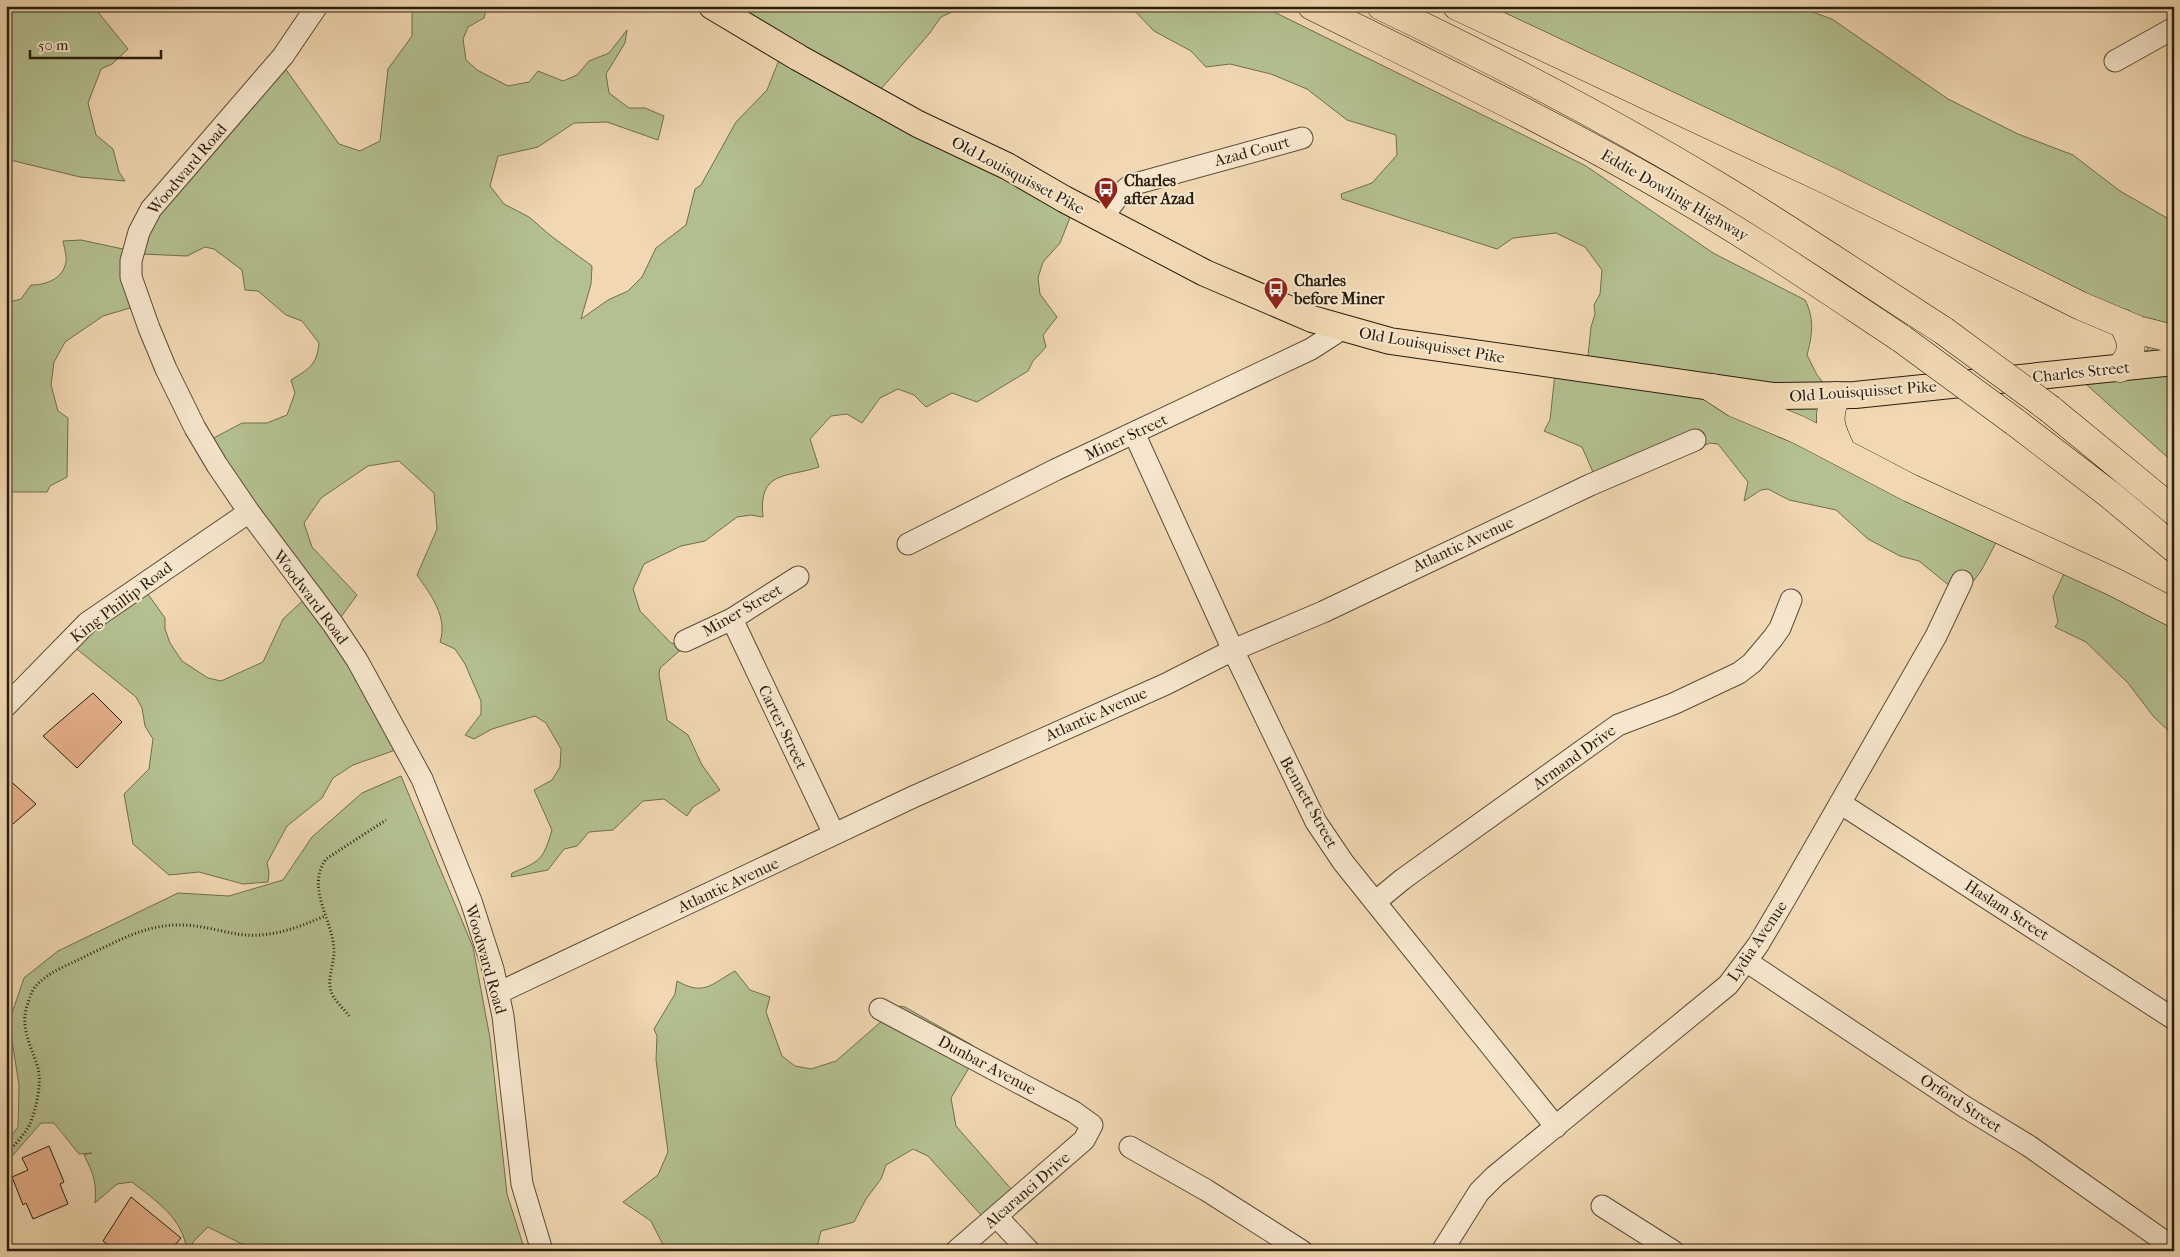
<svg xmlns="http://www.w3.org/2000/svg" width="2180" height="1257" font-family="'IM FELL French Canon',serif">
<rect width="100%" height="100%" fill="#f1d8b2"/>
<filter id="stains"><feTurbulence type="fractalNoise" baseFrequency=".004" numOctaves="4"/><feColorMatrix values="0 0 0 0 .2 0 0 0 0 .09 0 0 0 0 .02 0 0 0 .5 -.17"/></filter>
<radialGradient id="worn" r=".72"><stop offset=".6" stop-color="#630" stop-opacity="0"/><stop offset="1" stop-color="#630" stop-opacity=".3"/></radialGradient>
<!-- green -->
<path fill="#b4c090" stroke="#6e6e4f" d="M 6,6 L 93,6 L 128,49 L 112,64 L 101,69 L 88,103 L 96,135 L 113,149 L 119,172 L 125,181 L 80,177 L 6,159 Z
M 412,6 L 487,6 L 484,18 L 468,27 L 463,39 L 466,60 L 477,70 L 508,86 L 529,82 L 538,71 L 563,81 L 577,75 L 589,61 L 609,53 L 627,30 L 625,43 L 606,74 L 609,93 L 629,108 L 645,108 L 664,116 L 658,140 L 607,122 L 574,123 L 538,147 L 498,156 L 490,186 L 504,204 L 529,217 L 551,236 L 592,266 L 591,284 L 581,319 L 608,300 L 628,291 L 642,277 L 656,248 L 686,225 L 695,189 L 701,185 L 736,122 L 767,90 L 783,50 L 713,6 L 965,6 L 941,17 L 929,34 L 874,97 L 1075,205 L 1060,243 L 1043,262 L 1038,278 L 1040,294 L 1057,317 L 1043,335 L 1046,347 L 1033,361 L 1028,371 L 977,402 L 952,393 L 926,407 L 914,395 L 898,389 L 880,398 L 862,423 L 847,414 L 831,416 L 810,439 L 819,467 C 786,478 758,470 763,517 L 751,515 L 737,517 L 705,541 L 681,546 L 644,564 L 633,589 L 640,611 L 671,643 L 685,646 L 660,668 L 659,675 L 667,720 L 688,735 L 702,765 L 720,790 L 693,807 L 687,816 L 664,799 L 643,801 L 613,830 L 589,832 L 577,846 L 564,849 L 548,870 L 511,877 L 512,873 C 541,861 543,860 552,830 L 534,790 L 552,780 L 560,767 L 561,749 L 546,723 L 535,716 L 492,729 L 474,739 L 465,735 L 481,714 L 481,701 L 465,664 L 455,649 L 440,642 C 448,617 431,595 417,575 L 437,529 L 434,493 L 399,461 L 368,466 L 321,498 L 304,523 L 312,547 L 357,595 L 341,617 L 404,747 L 353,765 L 333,778 L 322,798 L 287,826 L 267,863 L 269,872 L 268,882 L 243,884 L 199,872 L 169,875 L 133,844 L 124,794 L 149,769 L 153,739 L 145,726 L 142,708 L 136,697 L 73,646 L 145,590 L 165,618 L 165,629 L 170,643 L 182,661 L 208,678 L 221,681 L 263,662 L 283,619 L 308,596 L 208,441 L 242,423 L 267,423 L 287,415 L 295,393 L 291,380 C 308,369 317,366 319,343 L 302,321 L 286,315 L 258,291 L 245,290 L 242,270 L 214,249 L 205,247 L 187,256 L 141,254 L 140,305 L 103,316 L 65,342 L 54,362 L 51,385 L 58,411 L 68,418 L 67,477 L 50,486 L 47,492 L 6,492 L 6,303 L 21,299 L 31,285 C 46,285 63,279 66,262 C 67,256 64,247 63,241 L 81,240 L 132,251 L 144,227 L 282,64 L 339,144 L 360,151 L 380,141 L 388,69 L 412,36 Z
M 1130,6 L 1262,6 L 1586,166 L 1713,253 L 1805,300 C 1815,319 1812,336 1807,355 L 1817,375 L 1835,398 L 1835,405 L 1816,420 L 1838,447 L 1999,537 L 1981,571 L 1962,596 L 1919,561 L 1900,556 L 1868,539 L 1836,510 L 1789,500 L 1768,489 L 1761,490 L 1744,501 L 1748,482 L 1718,444 L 1710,443 L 1610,484 L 1599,486 L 1582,447 L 1544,431 L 1550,420 L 1555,373 L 1586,375 L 1591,327 L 1595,314 L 1594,305 L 1600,294 L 1602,270 L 1585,247 L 1556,233 L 1513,238 L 1497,249 L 1342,199 L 1341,194 L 1372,183 L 1397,155 L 1396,135 L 1347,120 L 1307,89 L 1271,74 L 1230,64 L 1206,67 L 1191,51 L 1154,31 Z
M 1460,6 L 1796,6 L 1832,19 L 1948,99 L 2018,134 L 2073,155 L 2120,191 L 2174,222 L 2174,463 L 2078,377 L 2133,362 L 2148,349 L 2143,340 Z
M 2070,561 L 2174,612 L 2174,736 L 2153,716 L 2128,683 L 2086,642 L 2055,627 L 2058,622 L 2053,597 Z
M 401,776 L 473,947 L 490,1038 L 507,1194 L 525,1251 L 256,1251 L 208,1227 L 193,1242 L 192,1251 L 187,1251 C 183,1218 156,1201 132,1182 L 117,1184 L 95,1203 C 97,1182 93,1173 84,1155 L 92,1153 L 79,1154 L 54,1123 L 41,1123 L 6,1163 L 6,1142 L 18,1127 L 19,1085 L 9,1022 L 24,978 L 58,951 L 178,893 L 229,896 L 283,880 L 312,837 L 362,793 Z
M 735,971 L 750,990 L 770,997 L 766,1012 L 782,1056 L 795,1066 L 811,1069 L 836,1061 L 899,1006 L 905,1007 L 972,1045 L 979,1051 L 951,1098 L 956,1126 L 1019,1198 L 990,1225 L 928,1156 L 913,1149 L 886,1165 L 881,1179 L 866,1199 L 854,1222 L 821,1231 L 816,1251 L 666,1251 L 651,1221 L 623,1202 L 658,1175 L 668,1152 L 656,1060 L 657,1036 L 654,1029 L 675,994 L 677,981 C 704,996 710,985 735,971 Z"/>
<!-- building -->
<path fill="#e7b18d" stroke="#291d0e" d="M 93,693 L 122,722 L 77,768 L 43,736 Z
M 6,777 L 36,804 L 6,830 Z
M 49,1146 L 64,1182 L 60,1184 L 68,1204 L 33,1219 L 26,1203 L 23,1205 L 12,1177 L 28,1170 L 22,1158 Z
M 131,1197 L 181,1238 L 170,1251 L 115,1251 L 103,1241 Z"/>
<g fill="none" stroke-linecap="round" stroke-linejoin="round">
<defs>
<path id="minor" d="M 317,6 L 283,56 L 151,209 L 139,232 L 131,261 L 131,277 L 149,328 L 166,369 L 195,428 L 217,465 L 249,512 L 333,624 L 357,660 L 422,779 L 471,901 L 493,969 L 503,1016 L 522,1184 L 542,1251
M 2115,61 L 2174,28
M 1101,219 L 1120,194 L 1131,185 L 1302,138
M 1134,433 L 1233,650 L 1316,822 L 1343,862 L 1375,902 L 1556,1127
M 908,544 L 1055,470 L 1311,349 L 1342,329
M 732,619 L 834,834
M 685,641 L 732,619 L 798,577
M 6,706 L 87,623 L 249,512
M 1840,803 L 2174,1019
M 1375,902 L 1403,879 L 1618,725 L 1673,704 L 1739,673 L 1752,663 L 1773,638 L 1780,628 L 1791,600
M 1746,961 L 1965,1107 L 2029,1146 L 2174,1248
M 498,993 L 913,797 L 1166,684 L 1233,650 L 1323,612 L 1590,485 L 1695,440
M 880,1009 L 1074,1112 L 1092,1125 L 1084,1140 L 956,1251
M 1130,1147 L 1206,1190 L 1302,1251
M 1602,1206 L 1673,1251
M 997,1217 L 1029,1251
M 1442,1251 L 1479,1192 L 1495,1176 L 1728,985 L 1758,945 L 1788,894 L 1936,636 L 1962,581"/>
<path id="major" d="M 712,6 L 799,58 L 918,124 L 1007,166 L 1064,199 L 1205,273 L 1312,319 L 1390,341 L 1774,396 L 1855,395 L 2174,362"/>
<path id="highway" d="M 1312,6 C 1435,67 1558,126 1677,195 C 1754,239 1828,290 1902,339
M 1381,6 C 1496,61 1609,120 1718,186 C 1795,232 1869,283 1944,331
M 1457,6 L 1829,181 L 2081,306 L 2138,330 L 2174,339
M 2120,368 C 2135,353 2133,340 2122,323
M 1712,388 L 1735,403 L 1799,430 L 1910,488 L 2116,583 L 2174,613
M 1836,396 C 1826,420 1831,429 1842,452
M 2050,409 L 2174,511
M 2015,422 L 2109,494 L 2174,548"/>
</defs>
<!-- minor casing -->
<use href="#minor" stroke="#5b4c37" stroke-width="23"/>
<!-- major casing -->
<use href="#major" stroke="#291d0e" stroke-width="28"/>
<!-- highway casing -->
<use href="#highway" stroke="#291d0e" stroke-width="29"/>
<!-- path -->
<path stroke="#291d0e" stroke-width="3" stroke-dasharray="1 2.5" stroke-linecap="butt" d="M 349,1016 C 344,1009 333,999 331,991 C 327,978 334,964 334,952 C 334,920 305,890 326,859 L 386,820
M 6,1153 C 13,1148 27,1131 30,1124 C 36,1110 42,1083 38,1068 C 31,1045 19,1027 28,1003 C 30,997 32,990 36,986 C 49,971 71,964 88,955 C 118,941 147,924 181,925 C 200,925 219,931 237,934 C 269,939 297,928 325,916"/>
<!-- minor -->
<use href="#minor" stroke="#f6e6cd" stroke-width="21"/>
<!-- major -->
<use href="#major" stroke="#f1d8b2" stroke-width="26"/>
<!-- highway -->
<use href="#highway" stroke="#f1d8b2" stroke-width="28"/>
<defs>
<path id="highway-bridge" d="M 1944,331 L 2050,409
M 1902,339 L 2015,422"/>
</defs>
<!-- highway-bridge casing -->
<use href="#highway-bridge" stroke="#291d0e" stroke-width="29" stroke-linecap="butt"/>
<!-- highway-bridge -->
<use href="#highway-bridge" stroke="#f1d8b2" stroke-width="28"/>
</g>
<!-- icons -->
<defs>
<symbol id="bus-pin" viewBox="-11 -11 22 30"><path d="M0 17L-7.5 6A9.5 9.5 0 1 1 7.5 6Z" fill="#8f2418" stroke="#f6e6cd"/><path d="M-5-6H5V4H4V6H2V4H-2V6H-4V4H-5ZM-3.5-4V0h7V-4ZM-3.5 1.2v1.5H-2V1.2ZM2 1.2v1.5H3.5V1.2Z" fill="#fff"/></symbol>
</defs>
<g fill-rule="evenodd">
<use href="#bus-pin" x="1092" y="175" width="28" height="38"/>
<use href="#bus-pin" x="1262" y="275" width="28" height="38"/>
</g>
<g text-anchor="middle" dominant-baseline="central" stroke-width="4" stroke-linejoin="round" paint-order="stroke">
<!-- street labels -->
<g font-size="16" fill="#291d0e" stroke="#f6e6cd">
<text transform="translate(1252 151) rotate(-15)">Azad Court</text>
<text transform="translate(187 169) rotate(-50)">Woodward Road</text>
<text transform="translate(1018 175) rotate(28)">Old Louisquisset Pike</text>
<text transform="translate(1675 195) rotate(30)">Eddie Dowling Highway</text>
<text transform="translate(1432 345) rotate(10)">Old Louisquisset Pike</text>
<text transform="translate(2081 372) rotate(-6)">Charles Street</text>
<text transform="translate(1863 391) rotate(-4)">Old Louisquisset Pike</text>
<text transform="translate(1126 437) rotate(-25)">Miner Street</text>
<text transform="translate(1463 544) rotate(-25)">Atlantic Avenue</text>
<text transform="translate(311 597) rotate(53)">Woodward Road</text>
<text transform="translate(121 602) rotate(-37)">King Phillip Road</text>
<text transform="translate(742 610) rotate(-30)">Miner Street</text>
<text transform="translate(1096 714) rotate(-24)">Atlantic Avenue</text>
<text transform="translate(783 727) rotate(64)">Carter Street</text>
<text transform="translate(1574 757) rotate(-36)">Armand Drive</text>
<text transform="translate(1309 802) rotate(61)">Bennett Street</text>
<text transform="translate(728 885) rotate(-25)">Atlantic Avenue</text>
<text transform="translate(2007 910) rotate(33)">Haslam Street</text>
<text transform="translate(1757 941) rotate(-56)">Lydia Avenue</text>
<text transform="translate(486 959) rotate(74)">Woodward Road</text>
<text transform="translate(987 1065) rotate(28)">Dunbar Avenue</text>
<text transform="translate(1961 1103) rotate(33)">Orford Street</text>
<text transform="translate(1027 1190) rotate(-41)">Alcaranci Drive</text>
</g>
<!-- poi labels -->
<g font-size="16" font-weight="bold" fill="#291d0e" stroke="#f6e6cd" text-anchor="start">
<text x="1124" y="180">Charles<tspan x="1124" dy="18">after Azad</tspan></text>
<text x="1294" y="280">Charles<tspan x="1294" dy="18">before Miner</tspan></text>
</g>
</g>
<!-- margin -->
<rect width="2180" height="1257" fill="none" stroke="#f1d8b2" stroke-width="25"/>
<rect x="8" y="8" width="2165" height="1242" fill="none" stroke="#291d0e" stroke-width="2.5"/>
<rect x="12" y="12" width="2155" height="1232" fill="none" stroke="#291d0e"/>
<!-- scale -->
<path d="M30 50v8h131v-8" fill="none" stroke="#291d0e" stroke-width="2.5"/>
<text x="38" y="50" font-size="15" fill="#291d0e" stroke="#f6e6cd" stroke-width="4" paint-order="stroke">50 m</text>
<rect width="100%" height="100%" filter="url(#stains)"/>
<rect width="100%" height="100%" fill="url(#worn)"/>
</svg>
